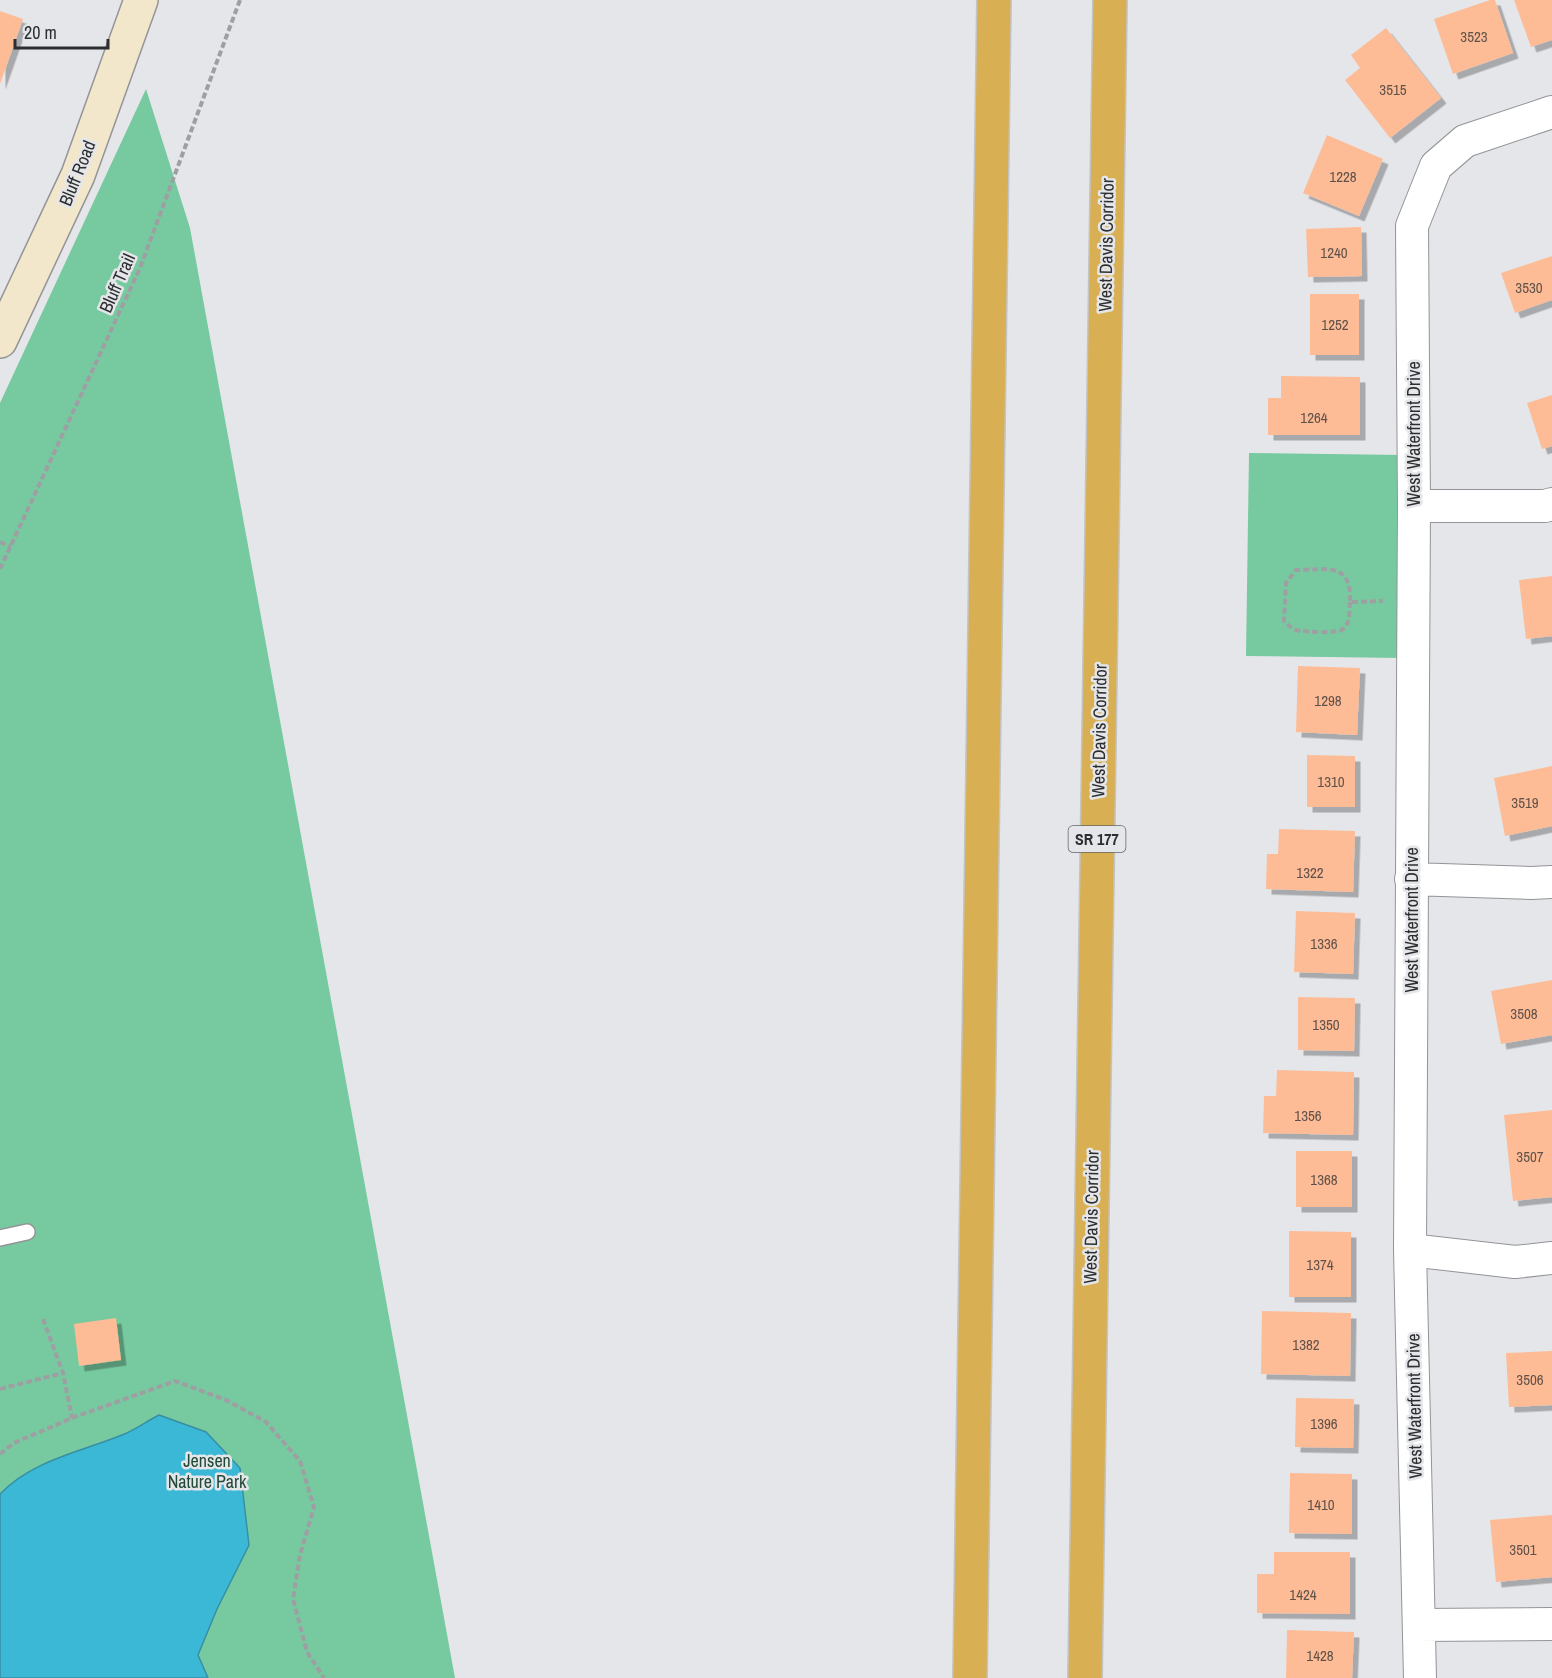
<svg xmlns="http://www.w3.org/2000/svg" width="1552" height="1678" font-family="'Archivo Narrow',sans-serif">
<defs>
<filter id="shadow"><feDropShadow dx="5.5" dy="5.5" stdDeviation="0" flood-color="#0004"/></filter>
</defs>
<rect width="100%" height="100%" fill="#e5e6ea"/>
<!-- green -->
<path fill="#77caa0" d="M 146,89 L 190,228 L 455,1678 L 0,1678 L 0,403 Z
M 1249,453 L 1404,455 L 1402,658 L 1246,656 Z"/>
<!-- water -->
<path fill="#3bb8d6" stroke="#378fa4" stroke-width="1.5" d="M 159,1415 L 206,1432 L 240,1468 L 249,1545 L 217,1609 L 198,1655 L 208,1678 L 0,1678 L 0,1494 C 33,1460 80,1452 122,1435 C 135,1430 147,1421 159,1415 Z"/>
<!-- building -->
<path fill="#febc96" filter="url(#shadow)" d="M 1490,0 L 1495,0 L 1513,53 L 1453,74 L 1434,19 Z
M 1514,0 L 1552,0 L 1552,40 L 1531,47 Z
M 0,11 L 23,19 L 0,84 Z
M 1386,28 L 1441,98 L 1390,138 L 1345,80 L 1360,68 L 1351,55 Z
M 1327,135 L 1383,159 L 1359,216 L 1303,193 Z
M 1361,227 L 1362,276 L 1308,277 L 1306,229 Z
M 1552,256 L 1552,300 L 1515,313 L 1501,273 Z
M 1310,294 L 1359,294 L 1359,355 L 1310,355 Z
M 1281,376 L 1360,377 L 1360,435 L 1268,435 L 1268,398 L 1281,398 Z
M 1552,395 L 1552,446 L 1542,449 L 1527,403 Z
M 1552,576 L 1552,636 L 1526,639 L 1519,580 Z
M 1298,666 L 1360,668 L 1357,735 L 1296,732 Z
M 1307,755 L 1355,756 L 1355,807 L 1307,807 Z
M 1552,766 L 1552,826 L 1505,836 L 1494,778 Z
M 1279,829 L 1355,831 L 1353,892 L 1266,889 L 1267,854 L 1278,854 Z
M 1296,911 L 1355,913 L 1353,974 L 1294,972 Z
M 1552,980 L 1552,1035 L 1501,1044 L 1491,991 Z
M 1298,997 L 1355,998 L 1354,1051 L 1298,1050 Z
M 1277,1070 L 1354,1072 L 1353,1135 L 1263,1133 L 1264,1096 L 1276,1096 Z
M 1552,1110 L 1552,1197 L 1513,1201 L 1504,1115 Z
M 1296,1151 L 1352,1151 L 1352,1207 L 1296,1207 Z
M 1289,1231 L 1351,1232 L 1351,1297 L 1289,1297 Z
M 1262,1311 L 1351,1313 L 1350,1376 L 1261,1374 Z
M 116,1318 L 121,1360 L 79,1366 L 74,1324 Z
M 1552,1351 L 1552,1405 L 1509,1407 L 1506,1353 Z
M 1296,1398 L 1354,1399 L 1353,1448 L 1295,1447 Z
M 1290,1473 L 1352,1474 L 1352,1534 L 1289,1533 Z
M 1552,1515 L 1552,1577 L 1496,1582 L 1490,1520 Z
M 1274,1552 L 1350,1552 L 1350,1614 L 1257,1613 L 1257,1574 L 1274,1574 Z
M 1287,1630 L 1354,1632 L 1352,1678 L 1286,1678 Z"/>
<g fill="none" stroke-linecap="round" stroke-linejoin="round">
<defs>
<path id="service" d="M 0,1238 L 27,1232"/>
<path id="minor" d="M 1414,506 L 1545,506 L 1552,504
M 1411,879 L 1531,883 L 1552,882
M 1410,1250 L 1515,1262 L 1552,1258
M 1419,1625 L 1552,1624
M 1420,1678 L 1410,1250 L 1414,506 L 1412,226 L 1436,166 L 1465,141 L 1552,112"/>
<path id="secondary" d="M 0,341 L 78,175 L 141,0"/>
<path id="motorway" d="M 970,1678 L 994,0
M 1085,1678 L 1110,0"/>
</defs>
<!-- service casing -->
<use href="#service" stroke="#939498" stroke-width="18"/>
<!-- minor casing -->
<use href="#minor" stroke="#939498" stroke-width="34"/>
<!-- secondary casing -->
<use href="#secondary" stroke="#939498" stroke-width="36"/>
<!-- motorway casing -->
<use href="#motorway" stroke="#c4c4c5" stroke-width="36"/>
<!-- path -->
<path stroke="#9e9fa2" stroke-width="4" stroke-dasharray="6 3" stroke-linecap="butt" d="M 0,542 L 11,547
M 0,569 L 140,268 L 240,0
M 1350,602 C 1349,611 1351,623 1343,629 C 1338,634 1304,632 1296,630 C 1291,628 1288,625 1284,621 L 1286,583 L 1296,570 C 1326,570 1352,561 1350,602 L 1383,601
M 43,1319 L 63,1373 L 72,1418
M 0,1389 L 63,1373
M 0,1454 L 14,1443 L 72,1418 L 175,1381 L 226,1400 L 266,1422 L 300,1461 L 314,1507 L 300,1555 L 293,1599 L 307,1652 L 324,1678"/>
<!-- service -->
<use href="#service" stroke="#fff" stroke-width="15"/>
<!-- minor -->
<use href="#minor" stroke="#fff" stroke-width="32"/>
<!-- secondary -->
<use href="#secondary" stroke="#f3e7cb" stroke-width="33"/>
<!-- motorway -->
<use href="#motorway" stroke="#d8af52" stroke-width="33"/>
</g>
<g text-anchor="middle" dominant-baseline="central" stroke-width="5" stroke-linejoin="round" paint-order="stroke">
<!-- number labels -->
<g font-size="15" fill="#615249">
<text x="1474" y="36">3523</text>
<text x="1393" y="89">3515</text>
<text x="1343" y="176">1228</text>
<text x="1334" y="252">1240</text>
<text x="1529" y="287">3530</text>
<text x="1335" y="324">1252</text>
<text x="1314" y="417">1264</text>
<text x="1328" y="700">1298</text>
<text x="1331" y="781">1310</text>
<text x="1525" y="802">3519</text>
<text x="1310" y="872">1322</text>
<text x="1324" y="943">1336</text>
<text x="1524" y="1013">3508</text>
<text x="1326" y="1024">1350</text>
<text x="1308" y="1115">1356</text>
<text x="1530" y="1156">3507</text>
<text x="1324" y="1179">1368</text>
<text x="1320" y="1264">1374</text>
<text x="1306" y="1344">1382</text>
<text x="1530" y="1379">3506</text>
<text x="1324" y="1423">1396</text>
<text x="1321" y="1504">1410</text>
<text x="1523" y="1549">3501</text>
<text x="1303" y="1594">1424</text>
<text x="1320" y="1655">1428</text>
</g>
<!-- shield labels -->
<rect fill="#e5e6ea" stroke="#646567" stroke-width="1.5" x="1068.5" y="826" width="57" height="26" rx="4.5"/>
<g font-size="16" font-weight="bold" fill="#2d2e2f">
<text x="1097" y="839">SR 177</text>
</g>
<!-- street labels -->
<g font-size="18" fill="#2d2e2f" stroke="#e5e6ea">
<text transform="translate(77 173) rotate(-68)">Bluff Road</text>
<text transform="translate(1106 245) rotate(-89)">West Davis Corridor</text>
<text transform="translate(117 283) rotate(-66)">Bluff Trail</text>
<text transform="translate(1413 434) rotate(-90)">West Waterfront Drive</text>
<text transform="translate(1099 731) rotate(-89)">West Davis Corridor</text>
<text transform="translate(1411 920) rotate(-90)">West Waterfront Drive</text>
<text transform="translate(1091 1217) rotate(-89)">West Davis Corridor</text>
<text transform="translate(1414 1406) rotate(-91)">West Waterfront Drive</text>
</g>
<!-- park labels -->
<g font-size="18" fill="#204936" stroke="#e5e6ea">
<text x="207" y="1460">Jensen<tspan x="207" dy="21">Nature Park</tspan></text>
</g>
</g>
<!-- scale -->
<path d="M15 39v9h93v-9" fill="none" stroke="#2d2e2f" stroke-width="3"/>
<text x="24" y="39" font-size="18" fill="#2d2e2f" stroke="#e5e6ea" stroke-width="4.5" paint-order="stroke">20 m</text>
</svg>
